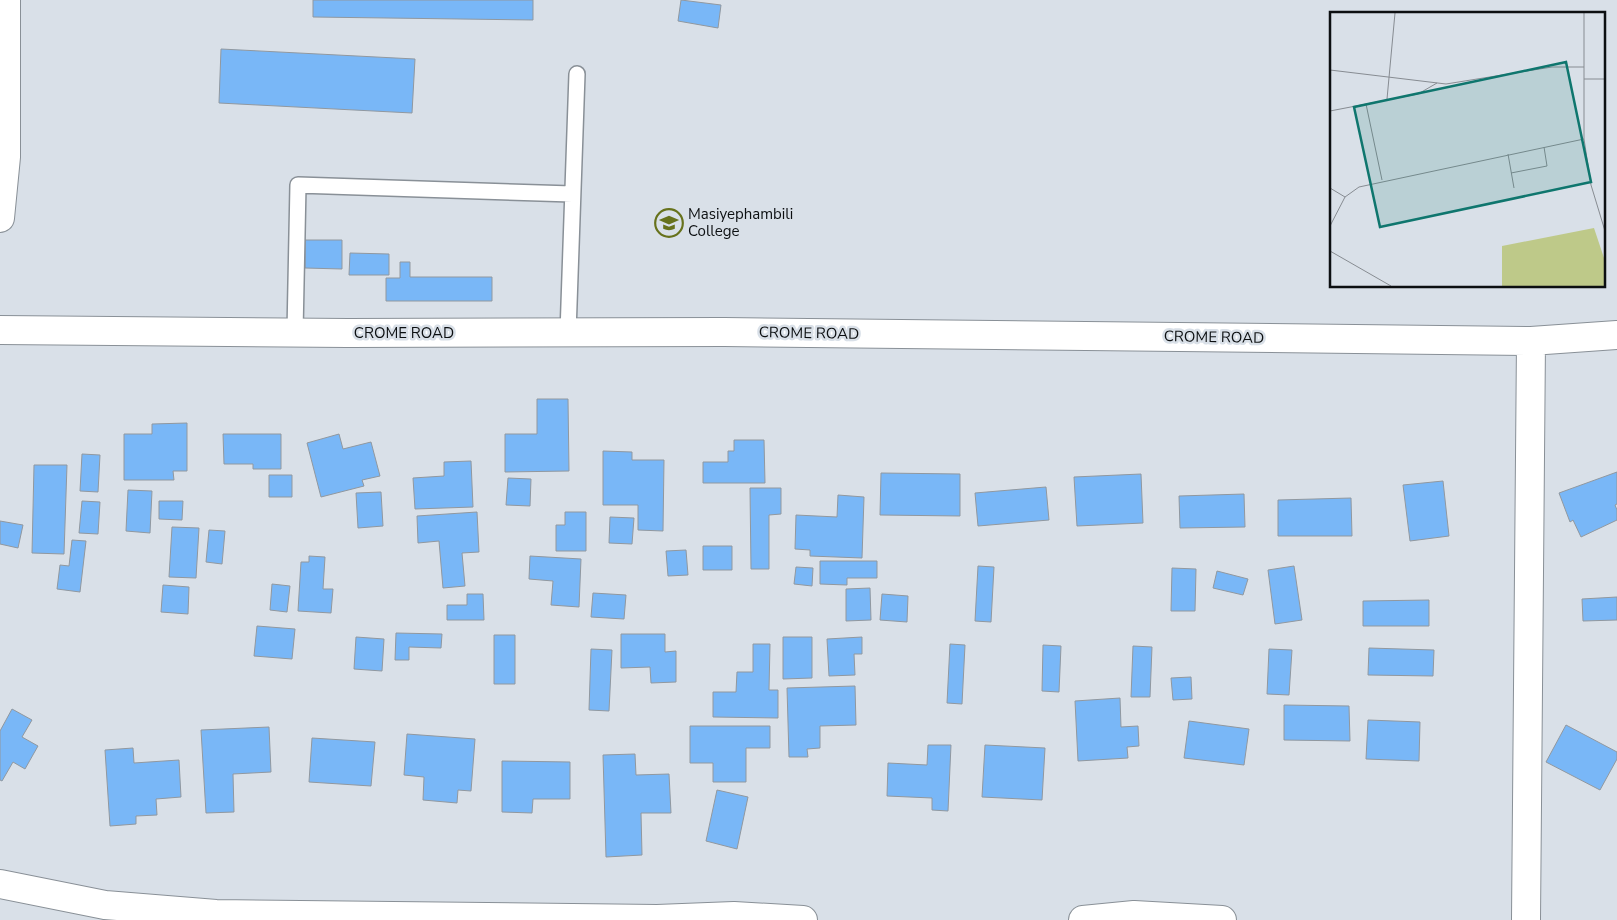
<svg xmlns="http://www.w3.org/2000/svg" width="1617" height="920" font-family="'Nunito Sans',sans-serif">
<rect width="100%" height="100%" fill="#d9e0e8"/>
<!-- building -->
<path fill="#79b7f7" stroke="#91989f" d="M 313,0 L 533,0 L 533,20 L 313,17 Z
M 681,0 L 721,5 L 718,28 L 678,21 Z
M 221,49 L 415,59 L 412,113 L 219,103 Z
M 305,240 L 342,240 L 342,269 L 305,268 Z
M 350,253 L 389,254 L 389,275 L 349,275 Z
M 400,262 L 410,262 L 410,277 L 492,277 L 492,301 L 386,301 L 386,278 L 400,278 Z
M 537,399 L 568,399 L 569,471 L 505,472 L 505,434 L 537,434 Z
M 187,423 L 187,471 L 173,471 L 174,480 L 124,480 L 124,434 L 152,434 L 152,424 Z
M 223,434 L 281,434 L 281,469 L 253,469 L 253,464 L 224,464 Z
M 339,434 L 343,449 L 371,442 L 380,476 L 362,480 L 364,486 L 321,497 L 307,443 Z
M 734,440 L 764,440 L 765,483 L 703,483 L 703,462 L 728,462 L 728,451 L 734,451 Z
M 603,451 L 632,452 L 632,460 L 664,460 L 663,531 L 638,530 L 638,505 L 603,505 Z
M 82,454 L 100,455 L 98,492 L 80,491 Z
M 471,461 L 473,507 L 415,509 L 413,478 L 444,476 L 444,462 Z
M 34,465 L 67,465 L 64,554 L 32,553 Z
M 1617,472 L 1617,504 L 1615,505 L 1617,510 L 1617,520 L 1581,537 L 1573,520 L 1570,522 L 1559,493 Z
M 881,473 L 960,474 L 960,516 L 880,515 Z
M 1141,474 L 1143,523 L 1077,526 L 1074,477 Z
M 269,475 L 292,475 L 292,497 L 269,497 Z
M 508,478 L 531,479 L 530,506 L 506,505 Z
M 1443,481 L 1449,536 L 1410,541 L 1403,485 Z
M 1046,487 L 1049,520 L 978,526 L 975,493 Z
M 750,488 L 781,488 L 781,514 L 769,515 L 769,569 L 751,569 Z
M 128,490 L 152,491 L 150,533 L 126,531 Z
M 381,492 L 383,526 L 358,528 L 356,493 Z
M 1244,494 L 1245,527 L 1180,528 L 1179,496 Z
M 838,495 L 864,497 L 862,558 L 810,556 L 810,550 L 795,549 L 796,515 L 837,517 Z
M 1351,498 L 1352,536 L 1278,536 L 1278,500 Z
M 82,501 L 100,502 L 98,534 L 79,533 Z
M 159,501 L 183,501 L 182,520 L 159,519 Z
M 477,512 L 479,552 L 462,553 L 465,586 L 443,588 L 439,541 L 418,543 L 417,516 Z
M 565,512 L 586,512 L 586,551 L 556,551 L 556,525 L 565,525 Z
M 610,517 L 634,518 L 632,544 L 609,543 Z
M 0,521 L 23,525 L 18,548 L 0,544 Z
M 172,527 L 199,528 L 196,578 L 169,577 Z
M 209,530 L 225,531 L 222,564 L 206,562 Z
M 72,540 L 86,541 L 80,592 L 57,589 L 60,565 L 69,566 Z
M 703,546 L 732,546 L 732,570 L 703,570 Z
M 686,550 L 688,575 L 668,576 L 666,551 Z
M 309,556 L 325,557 L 323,589 L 333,589 L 331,613 L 298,611 L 301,562 L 309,562 Z
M 530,556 L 581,559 L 579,607 L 551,605 L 553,581 L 529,579 Z
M 820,561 L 877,561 L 877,578 L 847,578 L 847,585 L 820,584 Z
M 978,566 L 994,567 L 991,622 L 975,621 Z
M 1294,566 L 1302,620 L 1275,624 L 1268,570 Z
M 796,567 L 813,568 L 812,586 L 794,584 Z
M 1172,568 L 1196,569 L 1195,611 L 1171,611 Z
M 1217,571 L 1248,579 L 1243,595 L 1213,588 Z
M 272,584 L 290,586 L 287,612 L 270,610 Z
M 163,585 L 189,587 L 188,614 L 161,612 Z
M 870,588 L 871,620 L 846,621 L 846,589 Z
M 593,593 L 626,595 L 624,619 L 591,617 Z
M 467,594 L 483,594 L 484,620 L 447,620 L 447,605 L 467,605 Z
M 882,594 L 908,596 L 907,622 L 880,620 Z
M 1617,597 L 1617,620 L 1583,621 L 1582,599 Z
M 1429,600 L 1429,626 L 1363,626 L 1363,601 Z
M 257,626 L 295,629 L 292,659 L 254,656 Z
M 396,633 L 442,634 L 441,648 L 409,647 L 409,660 L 395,660 Z
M 621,634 L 665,634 L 665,652 L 676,651 L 676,682 L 651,683 L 650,667 L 621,668 Z
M 494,635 L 515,635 L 515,684 L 494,684 Z
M 356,637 L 384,639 L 382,671 L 354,669 Z
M 783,637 L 812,637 L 812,678 L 783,679 Z
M 862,637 L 862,654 L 854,654 L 855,675 L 829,676 L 827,639 Z
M 753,644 L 770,644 L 769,690 L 778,690 L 778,718 L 713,717 L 713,692 L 736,692 L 737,672 L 753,672 Z
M 950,644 L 965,645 L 962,704 L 947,703 Z
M 1043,645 L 1061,646 L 1059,692 L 1042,691 Z
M 1133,646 L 1152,647 L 1150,697 L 1131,697 Z
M 1369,648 L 1434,650 L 1433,676 L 1368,675 Z
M 591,649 L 612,650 L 609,711 L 589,710 Z
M 1269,649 L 1292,650 L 1289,695 L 1267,694 Z
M 1191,677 L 1192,699 L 1173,700 L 1171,678 Z
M 855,686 L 856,725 L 820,726 L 820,748 L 807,749 L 808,757 L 789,757 L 787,688 Z
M 1120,698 L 1121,727 L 1138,726 L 1139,746 L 1127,747 L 1128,758 L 1078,761 L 1075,701 Z
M 1284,705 L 1349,706 L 1350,741 L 1284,740 Z
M 12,709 L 32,720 L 22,737 L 38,746 L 25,769 L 13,762 L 2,781 L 0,780 L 0,731 Z
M 1368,720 L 1420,722 L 1419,761 L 1366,759 Z
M 1189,721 L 1249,729 L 1244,765 L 1184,758 Z
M 1566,725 L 1617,752 L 1617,759 L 1600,790 L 1546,762 Z
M 690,726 L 770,726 L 770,748 L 746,748 L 746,782 L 713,782 L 713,763 L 690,763 Z
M 269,727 L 271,772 L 233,774 L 234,812 L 206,813 L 201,730 Z
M 407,734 L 475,739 L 471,791 L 458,790 L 457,803 L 423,800 L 424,777 L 404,775 Z
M 312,738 L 375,742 L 371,786 L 309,782 Z
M 928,745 L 951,745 L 948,811 L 932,810 L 932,798 L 887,796 L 888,763 L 927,765 Z
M 985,745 L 1045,748 L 1042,800 L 982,797 Z
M 133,748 L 134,763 L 179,760 L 181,797 L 156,799 L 157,815 L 136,816 L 136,824 L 110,826 L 105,750 Z
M 635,754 L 636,775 L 669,774 L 671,813 L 641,813 L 642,855 L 606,857 L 603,755 Z
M 502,761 L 570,762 L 570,799 L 533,799 L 532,813 L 502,812 Z
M 717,790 L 748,797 L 737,849 L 706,841 Z"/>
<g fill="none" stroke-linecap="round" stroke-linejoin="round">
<defs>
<path id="service" d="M 295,332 L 298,185 L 572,194
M 568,333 L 577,74"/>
<path id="minor" d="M 0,330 L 348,333 L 724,332 L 1531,341 L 1617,335
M 0,884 L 105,905 L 216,914 L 657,919 L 734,916 L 803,920
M 1083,920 L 1134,915 L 1222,920
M 1526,920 L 1531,341"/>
<path id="tertiary" d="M 0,218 L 6,157 L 6,0"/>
</defs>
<!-- service casing -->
<use href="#service" stroke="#899097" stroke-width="18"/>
<!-- minor casing -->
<use href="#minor" stroke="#899097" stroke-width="30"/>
<!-- tertiary casing -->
<use href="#tertiary" stroke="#899097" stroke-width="30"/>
<!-- service -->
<use href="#service" stroke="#fff" stroke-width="15"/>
<!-- minor -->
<use href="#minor" stroke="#fff" stroke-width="28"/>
<!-- tertiary -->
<use href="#tertiary" stroke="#fff" stroke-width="28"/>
</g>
<!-- icons -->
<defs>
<symbol id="school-ring" viewBox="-11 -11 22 22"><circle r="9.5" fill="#d9e0e8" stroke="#67721c" stroke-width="1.5"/><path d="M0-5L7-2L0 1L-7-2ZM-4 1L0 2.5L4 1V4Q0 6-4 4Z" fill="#67721c"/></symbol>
</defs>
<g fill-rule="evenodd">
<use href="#school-ring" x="653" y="207" width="32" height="32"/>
</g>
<g text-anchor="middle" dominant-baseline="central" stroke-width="5" stroke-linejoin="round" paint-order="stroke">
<!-- poi labels -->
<g font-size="15" fill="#0c0f11" stroke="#d9e0e8" text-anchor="start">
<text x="688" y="214">Masiyephambili<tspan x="688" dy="17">College</tspan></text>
</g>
<!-- street labels -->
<g font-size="15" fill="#0c0f11" stroke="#d9e0e8">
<text x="404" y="333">CROME ROAD</text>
<text transform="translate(809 333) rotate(1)">CROME ROAD</text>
<text transform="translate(1214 337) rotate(1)">CROME ROAD</text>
</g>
</g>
<!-- overview -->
<g transform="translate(1330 12)">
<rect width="275" height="275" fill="#d9e0e8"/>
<path d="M 264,216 L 275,249 L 275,274 L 172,274 L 172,234 Z" fill="#bec989"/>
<path fill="none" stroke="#878c92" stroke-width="1" d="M 254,1 L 254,127 L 261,173 L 275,219M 0,58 L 116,72 L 222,55 L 254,55M 254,67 L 275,67M 57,87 L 65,1M 36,92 L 52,168M 0,99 L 88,82 L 107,71M 178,142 L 184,176M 181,161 L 217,154 L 214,135M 0,176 L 15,185M 0,214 L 15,185 L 29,175 L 254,127M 0,239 L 61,274"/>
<path fill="#0f766e" fill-opacity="0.15" stroke="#0f766e" stroke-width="2.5" d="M 236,50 L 261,170 L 50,215 L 24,95 Z"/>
<rect width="275" height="275" fill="none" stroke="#0c0f11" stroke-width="2.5"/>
</g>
</svg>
